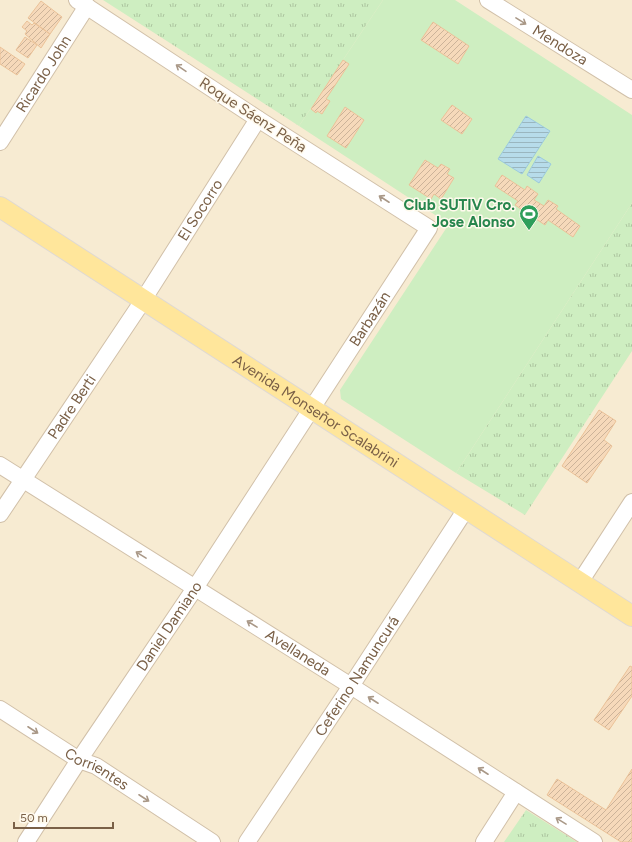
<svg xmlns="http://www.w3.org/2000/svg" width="632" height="842" font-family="Figtree,sans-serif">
<defs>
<pattern id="grass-tufts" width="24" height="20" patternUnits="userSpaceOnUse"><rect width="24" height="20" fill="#ceeec1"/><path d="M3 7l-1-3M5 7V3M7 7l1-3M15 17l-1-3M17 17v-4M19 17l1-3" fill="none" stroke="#acc49f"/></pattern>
<pattern id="water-rules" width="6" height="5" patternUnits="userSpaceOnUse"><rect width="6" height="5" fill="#b7dcea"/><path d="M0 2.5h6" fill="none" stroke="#9ab6bf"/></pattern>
<pattern id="building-hatch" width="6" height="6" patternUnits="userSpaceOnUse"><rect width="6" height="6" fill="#f6d9ba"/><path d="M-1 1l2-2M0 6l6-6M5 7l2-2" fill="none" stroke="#ccb399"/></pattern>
</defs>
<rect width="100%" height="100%" fill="#fef8e5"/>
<!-- residential -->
<path fill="#f7ebd2" d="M 0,0 L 632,0 L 632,842 L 0,842 Z"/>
<!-- grass -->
<path fill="url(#grass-tufts)" d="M 103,0 L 383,0 L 299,126 Z
M 632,203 L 632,351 L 525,515 L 456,473 Z
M 526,810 L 577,842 L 504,842 Z"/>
<!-- pitch -->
<path fill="#ceeec1" d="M 383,0 L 455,0 L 632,115 L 632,203 L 456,473 L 341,399 L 340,390 L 449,224 L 299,126 Z"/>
<!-- water -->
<path fill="url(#water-rules)" stroke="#9ccbdd" d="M 526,116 L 550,131 L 522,174 L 498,159 Z
M 538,156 L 551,164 L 539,183 L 527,175 Z"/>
<!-- building -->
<path fill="url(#building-hatch)" stroke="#ebc298" d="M 41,1 L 62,17 L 50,34 L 28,18 Z
M 27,21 L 32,25 L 34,23 L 50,34 L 41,48 L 25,34 L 27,31 L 22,27 Z
M 433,22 L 469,46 L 458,64 L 421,40 Z
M 25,37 L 37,45 L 28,58 L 16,50 Z
M 0,47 L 25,64 L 17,75 L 0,64 Z
M 343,60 L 349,64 L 326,99 L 330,101 L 322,114 L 317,111 L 316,113 L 311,109 Z
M 452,105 L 472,119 L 462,134 L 441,120 Z
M 345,107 L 364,120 L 346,148 L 327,136 Z
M 425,160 L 438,168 L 441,164 L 450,169 L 447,174 L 454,178 L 441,199 L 434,194 L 431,199 L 409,185 Z
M 502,175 L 525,190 L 527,186 L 538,194 L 534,200 L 544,206 L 548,200 L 558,206 L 556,209 L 580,226 L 573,237 L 548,220 L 545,225 L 515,205 L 518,201 L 495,186 Z
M 599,410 L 616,421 L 604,440 L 612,446 L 587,483 L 562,466 Z
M 630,666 L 632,667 L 632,696 L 609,730 L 594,720 Z
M 632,769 L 632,842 L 621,842 L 547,795 L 557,779 L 606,810 Z"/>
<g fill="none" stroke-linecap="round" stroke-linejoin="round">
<defs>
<g id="minor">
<path id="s1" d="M 488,0 L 632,90"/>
<path id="s2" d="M 0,142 L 87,6"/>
<path id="s3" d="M 0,465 L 351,686 L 594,842"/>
<path id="s4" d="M 0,514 L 138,308 L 258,119"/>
<path d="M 580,582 L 632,502"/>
<path id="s5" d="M 0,709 L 79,760 L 96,766 L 212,842"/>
<path id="s6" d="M 26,842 L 79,760 L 195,588 L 429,228 L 258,119 L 77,0"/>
<path id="s7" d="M 247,842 L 351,686 L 466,509"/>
<path d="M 484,842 L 516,792"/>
</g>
<g id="major">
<path id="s8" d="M 0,207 L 632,616"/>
</g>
</defs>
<!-- minor casing -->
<use href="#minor" stroke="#d1c0a9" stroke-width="18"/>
<!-- major casing -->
<use href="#major" stroke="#dfd9d3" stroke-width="22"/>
<!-- minor -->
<use href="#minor" stroke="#fff" stroke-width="16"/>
<!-- major -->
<use href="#major" stroke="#ffe69b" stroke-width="20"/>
</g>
<!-- one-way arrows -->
<defs><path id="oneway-shaft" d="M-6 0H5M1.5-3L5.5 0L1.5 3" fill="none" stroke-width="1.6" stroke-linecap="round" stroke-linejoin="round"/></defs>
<g stroke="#a99887">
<use href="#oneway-shaft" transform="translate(521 21) rotate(32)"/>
<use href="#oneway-shaft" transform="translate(181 68) rotate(-146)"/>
<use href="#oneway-shaft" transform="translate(384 199) rotate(-147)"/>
<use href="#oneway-shaft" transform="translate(141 555) rotate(-148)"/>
<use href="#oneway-shaft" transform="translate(252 624) rotate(-148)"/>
<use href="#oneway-shaft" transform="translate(373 700) rotate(-147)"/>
<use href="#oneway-shaft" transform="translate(33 730) rotate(33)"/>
<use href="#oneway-shaft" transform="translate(483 771) rotate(-147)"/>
<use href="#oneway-shaft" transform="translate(144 798) rotate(33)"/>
<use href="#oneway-shaft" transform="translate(561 821) rotate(-148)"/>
</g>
<!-- icons -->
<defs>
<symbol id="stadium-pin" viewBox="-11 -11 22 30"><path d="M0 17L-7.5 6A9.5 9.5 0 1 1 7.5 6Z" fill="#2e9e5b" stroke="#fffaed"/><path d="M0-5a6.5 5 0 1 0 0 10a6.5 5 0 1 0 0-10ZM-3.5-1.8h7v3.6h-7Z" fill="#fff"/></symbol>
</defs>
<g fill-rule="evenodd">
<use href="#stadium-pin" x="518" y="203" width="22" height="30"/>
</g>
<g text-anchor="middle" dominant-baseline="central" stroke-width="3" stroke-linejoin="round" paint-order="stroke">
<!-- street labels -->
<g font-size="15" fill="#7a6047" stroke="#fffaed">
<text stroke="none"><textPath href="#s1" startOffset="85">Mendoza</textPath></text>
<text stroke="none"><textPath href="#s2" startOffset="81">Ricardo John</textPath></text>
<text transform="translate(253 115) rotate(33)">Roque Sáenz Peña</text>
<text stroke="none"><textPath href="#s4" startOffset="364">El Socorro</textPath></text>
<text stroke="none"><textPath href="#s6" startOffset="626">Barbazán</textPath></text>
<text stroke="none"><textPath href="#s4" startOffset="129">Padre Berti</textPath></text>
<text stroke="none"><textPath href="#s8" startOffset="376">Avenida Monseñor Scalabrini</textPath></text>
<text stroke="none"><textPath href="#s6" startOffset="259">Daniel Damiano</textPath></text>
<text stroke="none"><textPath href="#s3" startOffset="352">Avellaneda</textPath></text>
<text stroke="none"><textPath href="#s7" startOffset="199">Ceferino Namuncurá</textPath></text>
<text stroke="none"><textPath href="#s5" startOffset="114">Corrientes</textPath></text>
</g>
<!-- leisure labels -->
<g font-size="15" font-weight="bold" fill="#27864d" stroke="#fffaed" text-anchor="end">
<text x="515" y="205">Club SUTIV Cro.<tspan x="515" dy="17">Jose Alonso</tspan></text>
</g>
</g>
<!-- scale -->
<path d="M14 822v6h99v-6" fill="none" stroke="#7a6047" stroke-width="2"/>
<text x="20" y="822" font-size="12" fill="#7a6047" stroke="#fffaed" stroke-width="3" paint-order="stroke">50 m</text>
</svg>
